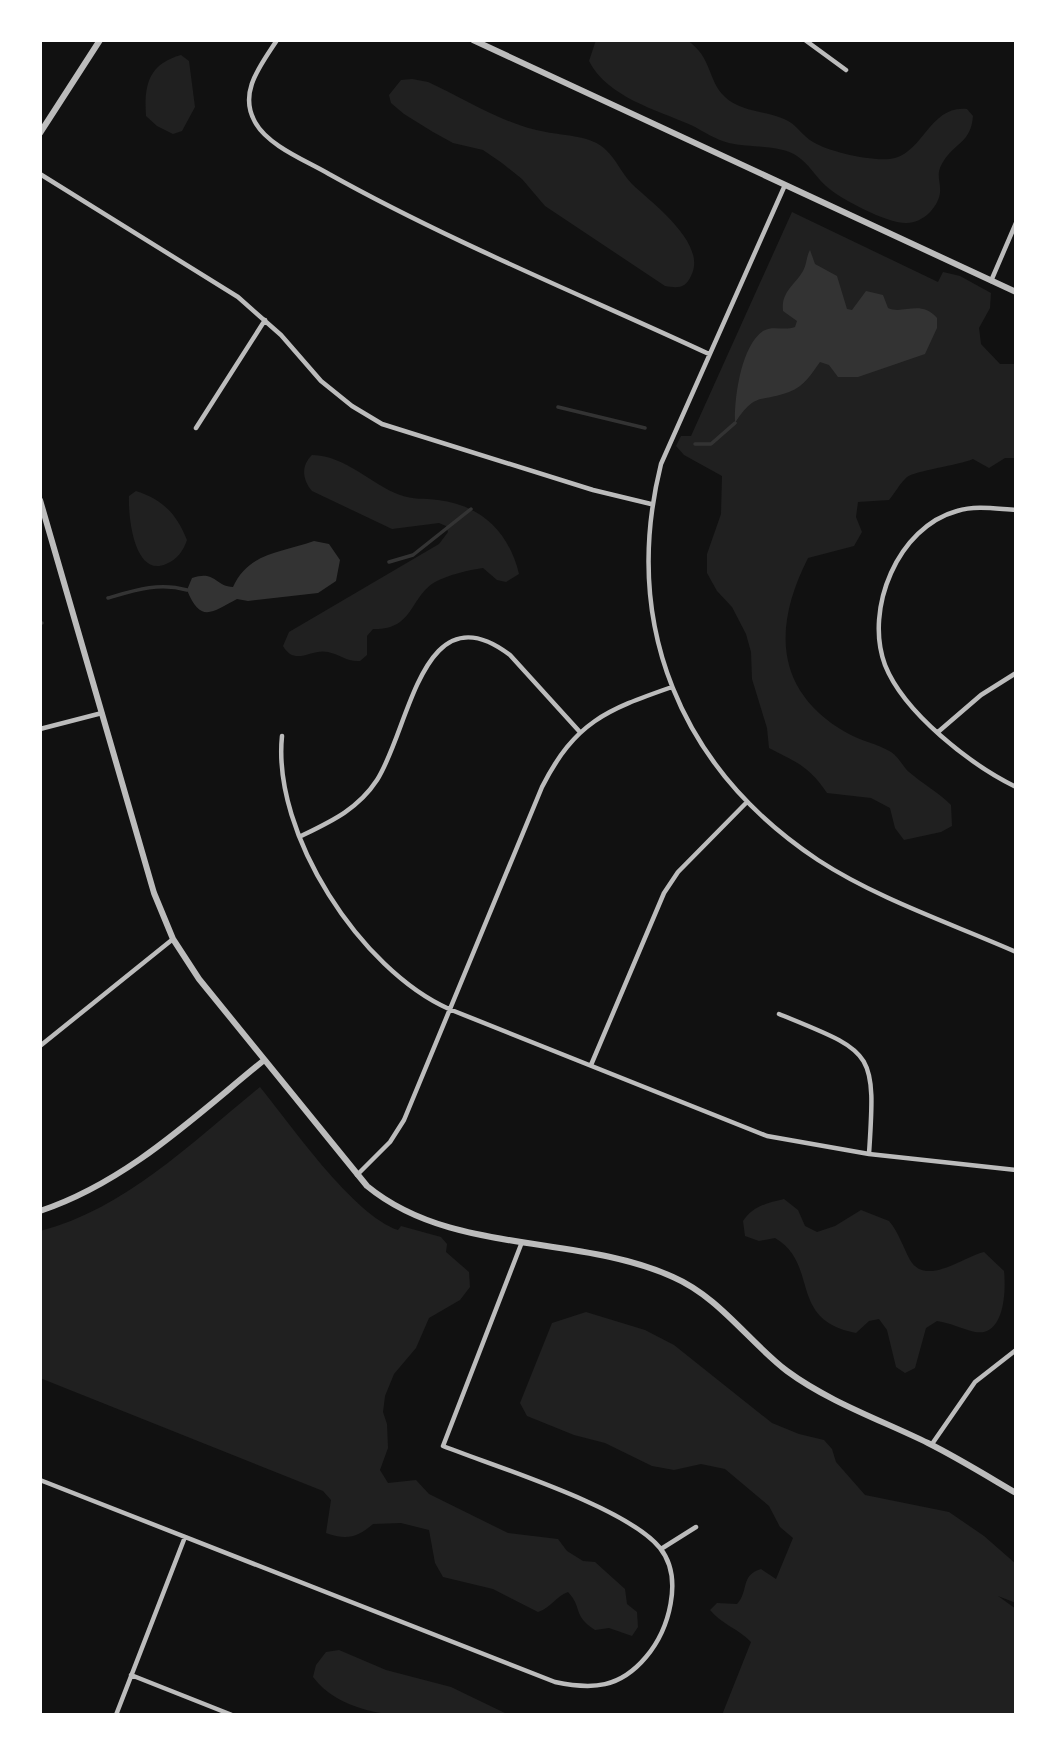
<svg xmlns="http://www.w3.org/2000/svg" width="1056" height="1755" font-family="'Alegreya Sans',sans-serif">
<rect width="100%" height="100%" fill="#111"/>
<!-- green -->
<path fill="#202020" d="M 596,40 L 687,40 C 713,58 707,80 725,97 C 741,112 766,111 784,119 C 797,124 802,136 813,142 C 829,152 877,163 895,158 C 924,150 931,105 967,109 L 973,116 C 971,143 955,142 943,162 C 935,175 941,180 940,193 C 938,208 922,223 907,223 C 888,224 840,199 826,186 C 815,176 809,164 797,156 C 779,144 749,148 729,143 C 716,140 703,131 691,125 C 657,110 607,97 589,61 Z
M 181,55 L 189,61 L 195,107 L 182,131 L 173,134 L 157,126 L 146,116 C 144,86 148,64 181,55 Z
M 412,79 L 428,82 C 466,99 504,125 546,132 C 565,136 591,135 606,150 C 616,159 622,174 632,184 C 653,204 708,244 691,276 C 685,289 677,288 665,286 L 545,206 L 522,179 L 502,163 L 483,150 L 453,143 L 433,132 L 404,114 L 391,103 L 389,95 L 401,80 Z
M 792,212 L 938,282 L 943,272 L 960,276 L 991,293 L 990,308 L 979,328 L 981,344 L 1000,364 L 1016,364 L 1016,458 L 1005,458 L 989,468 L 973,459 C 959,465 914,471 907,477 C 900,483 895,493 889,500 L 858,502 L 856,517 L 862,532 L 854,546 L 808,558 C 773,627 774,691 847,733 C 861,741 878,744 891,752 C 899,757 903,767 909,772 C 923,784 938,792 951,805 L 952,826 L 941,832 L 904,840 L 895,828 L 890,808 L 871,798 L 827,793 C 809,766 796,762 769,748 L 767,728 L 752,679 L 751,652 L 746,634 L 732,607 L 717,591 L 707,573 L 707,554 L 721,514 L 722,476 L 684,455 L 676,446 L 681,436 L 691,436 Z
M 312,455 C 347,456 370,484 400,495 C 413,500 424,498 438,500 C 481,505 509,532 519,574 L 506,582 L 497,580 L 483,568 C 468,570 448,575 435,582 C 409,598 414,630 373,629 L 367,636 L 367,655 L 360,661 C 347,662 341,655 328,652 C 311,648 295,667 283,646 L 289,632 L 439,544 L 448,532 L 446,526 L 439,523 L 392,529 L 312,491 C 302,479 301,466 312,455 Z
M 136,491 C 163,500 176,513 187,540 C 183,551 178,559 166,564 C 134,578 128,516 129,496 Z
M 260,1087 C 291,1125 353,1215 398,1230 L 401,1226 L 441,1237 L 447,1244 L 446,1252 L 469,1272 L 470,1287 L 460,1300 L 429,1318 L 416,1348 L 394,1374 L 385,1396 L 383,1412 L 387,1424 L 388,1448 L 380,1470 L 388,1483 L 416,1480 L 429,1494 L 508,1533 L 558,1539 L 567,1551 L 583,1561 L 595,1562 L 625,1589 L 627,1604 L 637,1612 L 638,1627 L 632,1636 L 609,1628 L 595,1630 C 572,1615 583,1608 568,1592 C 555,1597 552,1607 538,1612 L 493,1589 L 443,1577 L 435,1563 L 429,1530 L 401,1523 L 373,1524 C 357,1538 346,1540 326,1533 L 331,1500 L 323,1491 L 40,1378 L 40,1231 C 126,1209 193,1141 260,1087 Z
M 784,1199 L 798,1210 L 805,1226 L 817,1232 L 835,1226 L 861,1210 L 889,1221 C 899,1233 903,1247 910,1260 C 926,1287 963,1257 984,1252 L 1004,1271 C 1006,1290 1005,1337 975,1332 C 962,1329 951,1323 937,1321 L 926,1328 L 915,1368 L 905,1373 L 896,1367 L 887,1330 L 879,1319 L 869,1321 L 856,1333 C 787,1320 820,1264 775,1238 L 759,1241 L 745,1236 L 743,1221 C 753,1206 767,1203 784,1199 Z
M 586,1312 L 645,1330 L 674,1345 L 772,1423 L 799,1434 L 824,1440 L 832,1449 L 836,1462 L 865,1495 L 949,1512 L 984,1536 L 1016,1564 L 1016,1603 L 998,1596 L 1016,1609 L 1016,1715 L 722,1715 L 751,1642 C 739,1629 721,1624 710,1610 L 717,1603 L 737,1604 C 749,1592 740,1575 761,1569 L 776,1579 L 793,1538 L 780,1527 L 769,1506 L 725,1469 L 701,1464 L 674,1470 L 652,1466 L 605,1443 L 574,1435 L 527,1416 L 520,1403 L 552,1323 Z
M 339,1650 L 386,1670 L 451,1687 L 509,1715 C 450,1715 353,1730 313,1677 L 316,1665 L 326,1652 Z"/>
<!-- water -->
<path fill="#333" d="M 810,250 L 815,264 L 837,276 L 847,309 L 852,310 L 866,291 L 883,295 L 888,308 C 903,315 921,299 937,318 L 937,328 L 925,354 L 858,377 L 838,377 L 829,365 L 820,362 C 811,374 805,386 789,392 C 760,403 756,391 735,423 C 734,399 741,346 763,331 C 773,325 784,331 795,327 L 797,321 L 783,311 C 781,292 794,286 803,271 C 807,264 806,257 810,250 Z
M 314,541 L 329,544 L 340,560 L 336,581 L 318,593 L 248,601 L 237,599 C 213,611 201,625 187,590 L 192,578 C 216,570 214,586 233,587 C 249,552 281,553 314,541 Z"/>
<g fill="none" stroke-linecap="round" stroke-linejoin="round">
<!-- stream -->
<path stroke="#333" stroke-width="3.5" d="M 558,407 L 645,428
M 695,444 L 711,444 L 735,423
M 389,562 L 413,555 L 471,509
M 108,598 C 135,590 159,582 187,590
M 40,623 L 42,623"/>
<!-- minor -->
<path stroke="#bcbcbc" stroke-width="4.5" d="M 277,40 C 261,65 238,92 255,122 C 268,146 307,161 329,174 C 451,242 582,295 709,354
M 805,40 L 846,70
M 40,174 L 238,297 L 281,335 L 321,381 L 352,406 L 382,424 L 593,490 L 651,504
M 785,185 L 661,464 C 621,625 680,768 818,860 C 878,899 950,923 1016,952
M 991,281 L 1016,223
M 196,428 L 265,320
M 1016,510 C 997,509 976,505 957,511 C 898,527 864,609 885,665 C 904,713 971,765 1016,787
M 40,729 L 102,713
M 938,732 L 981,695 L 1016,673
M 282,736 C 272,834 361,970 449,1009 L 767,1136 L 869,1154 L 1016,1170
M 301,836 C 332,821 358,809 377,780 C 410,729 422,588 510,655 L 579,731
M 779,1014 C 874,1053 876,1049 869,1154
M 40,1046 L 173,939
M 591,1065 L 664,893 L 678,872 L 747,802
M 357,1175 L 390,1142 L 404,1120 L 542,787 C 575,722 606,710 672,687
M 932,1444 L 975,1382 L 1016,1350
M 40,1480 L 555,1682 C 593,1690 620,1688 646,1657 C 669,1630 684,1578 660,1548 C 627,1507 496,1467 443,1446 L 522,1242
M 661,1549 L 696,1527
M 131,1675 L 232,1715
M 116,1715 L 185,1537"/>
<!-- tertiary -->
<path stroke="#bcbcbc" stroke-width="6" d="M 473,40 L 1016,292
M 40,133 L 100,40
M 40,500 L 154,893 L 173,939 L 199,979 L 367,1186 C 452,1256 576,1233 673,1277 C 719,1297 748,1341 787,1371 C 829,1402 881,1420 928,1443 C 958,1458 987,1476 1016,1493
M 40,1211 C 127,1182 194,1117 263,1061"/>
</g>
<!-- border -->
<rect width="1056" height="1755" fill="none" stroke="#ffffff" stroke-width="84"/>
</svg>
